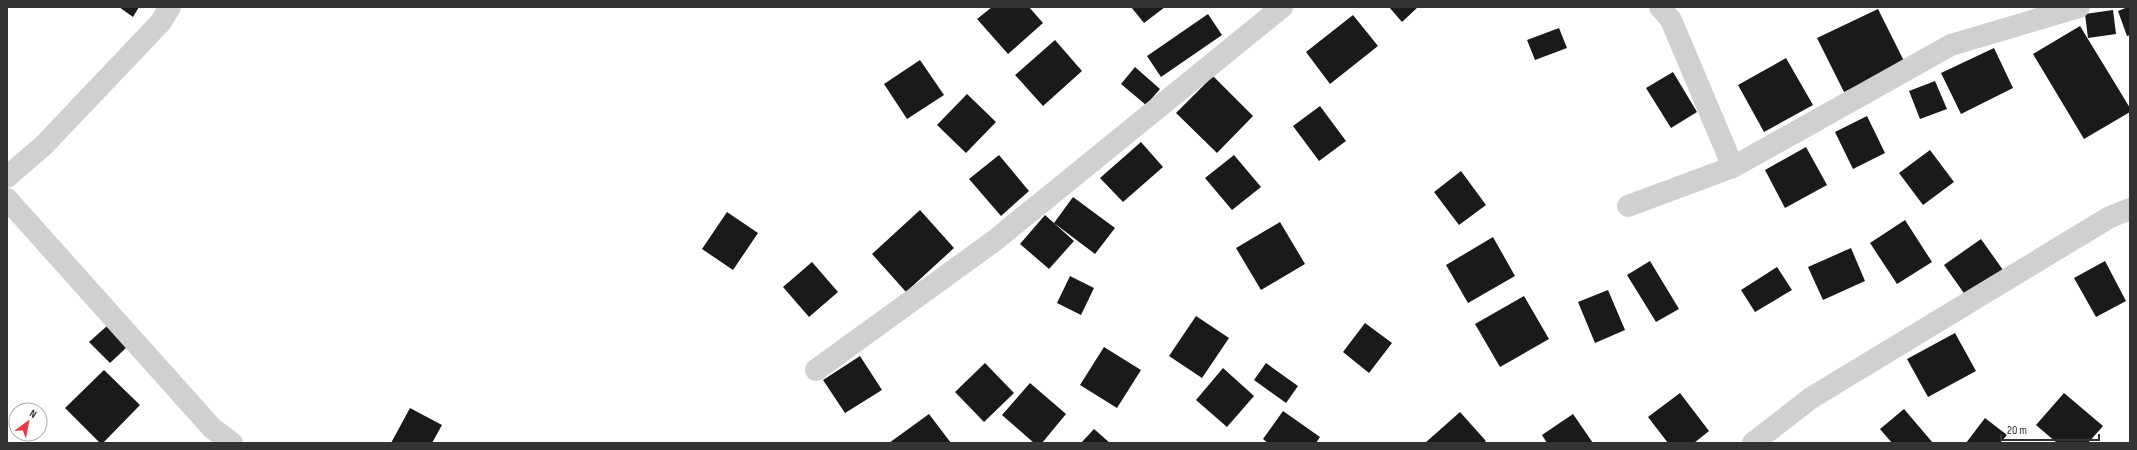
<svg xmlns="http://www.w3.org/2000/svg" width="2137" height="450" font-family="'Sofia Sans Condensed',sans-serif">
<rect width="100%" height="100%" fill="#fff"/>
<!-- building -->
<path fill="#1a1a1a" d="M 119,7 L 139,7 L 133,17 Z
M 992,7 L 1029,7 L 1043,23 L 1008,54 L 977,19 Z
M 1131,7 L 1165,7 L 1144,23 Z
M 1389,7 L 1418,7 L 1402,22 Z
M 2128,7 L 2130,7 L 2130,35 L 2127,36 L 2118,11 Z
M 1878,9 L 1905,63 L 1844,92 L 1817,38 Z
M 2113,10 L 2116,34 L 2088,38 L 2085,14 Z
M 1208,14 L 1222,35 L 1161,77 L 1147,56 Z
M 1353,15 L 1378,46 L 1330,84 L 1306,52 Z
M 2080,26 L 2130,108 L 2130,112 L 2084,139 L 2033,54 Z
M 1559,28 L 1567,48 L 1535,60 L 1527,40 Z
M 1055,40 L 1082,71 L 1043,106 L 1015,75 Z
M 1994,48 L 2013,88 L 1961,114 L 1941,73 Z
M 1786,58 L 1813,105 L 1764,132 L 1738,85 Z
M 920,60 L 944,95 L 907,119 L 884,84 Z
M 1135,67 L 1160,89 L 1146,105 L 1121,84 Z
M 1673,72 L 1697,112 L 1671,128 L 1646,88 Z
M 1213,76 L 1253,116 L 1217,153 L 1176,113 Z
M 1935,81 L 1947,109 L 1920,119 L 1909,91 Z
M 967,94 L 996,122 L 966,153 L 937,125 Z
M 1320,106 L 1346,141 L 1319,161 L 1293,126 Z
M 1867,116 L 1885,153 L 1853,169 L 1835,132 Z
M 1141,142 L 1163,167 L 1123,202 L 1100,178 Z
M 1806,147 L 1827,185 L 1785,208 L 1765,170 Z
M 1930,150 L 1954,182 L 1923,205 L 1899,173 Z
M 999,155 L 1029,191 L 1001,216 L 969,179 Z
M 1234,155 L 1261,187 L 1232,210 L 1205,178 Z
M 1461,171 L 1486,205 L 1459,225 L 1434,192 Z
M 1073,197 L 1115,228 L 1095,254 L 1054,223 Z
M 920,210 L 954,248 L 906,292 L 872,254 Z
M 727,212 L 758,233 L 733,270 L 702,249 Z
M 1045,215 L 1074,241 L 1049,269 L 1020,244 Z
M 1905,220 L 1932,262 L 1897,284 L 1870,243 Z
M 1280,222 L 1305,264 L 1261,290 L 1236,248 Z
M 1493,237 L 1515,276 L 1468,303 L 1446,265 Z
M 1981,239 L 2003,270 L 1966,296 L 1944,265 Z
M 1851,248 L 1865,281 L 1823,300 L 1808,267 Z
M 1650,261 L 1679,309 L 1656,322 L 1627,275 Z
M 2105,261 L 2126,301 L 2096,317 L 2074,278 Z
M 812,262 L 838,292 L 809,317 L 783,287 Z
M 1777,267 L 1792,290 L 1755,312 L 1741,290 Z
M 1070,276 L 1094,288 L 1081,315 L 1057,303 Z
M 1608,290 L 1625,330 L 1595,343 L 1578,302 Z
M 1524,296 L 1549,339 L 1500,367 L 1475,324 Z
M 1196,316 L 1229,338 L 1202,378 L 1169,356 Z
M 1365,323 L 1392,343 L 1369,373 L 1343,352 Z
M 107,326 L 127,347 L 110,363 L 89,342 Z
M 1955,333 L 1976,371 L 1928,397 L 1907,359 Z
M 1104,347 L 1141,370 L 1117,408 L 1080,385 Z
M 860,356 L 882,390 L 845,413 L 823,380 Z
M 985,363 L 1014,393 L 984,422 L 955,392 Z
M 1266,363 L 1298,386 L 1286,403 L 1254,380 Z
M 1223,368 L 1254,396 L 1227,427 L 1196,400 Z
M 104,370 L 140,405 L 103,443 L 100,443 L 65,408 Z
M 1030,383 L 1066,414 L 1042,443 L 1034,443 L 1002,415 Z
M 1680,393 L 1709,431 L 1694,443 L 1668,443 L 1648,417 Z
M 2064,393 L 2103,426 L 2088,443 L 2057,443 L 2036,425 Z
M 410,408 L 442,425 L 432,443 L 391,443 Z
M 1904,409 L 1933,443 L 1892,443 L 1880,429 Z
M 1283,411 L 1320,437 L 1316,443 L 1268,443 L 1263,439 Z
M 1460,412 L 1486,441 L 1483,443 L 1425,443 Z
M 929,414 L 951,443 L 889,443 Z
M 1573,414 L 1593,443 L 1547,443 L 1542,435 Z
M 1985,418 L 2007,435 L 2000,443 L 1966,443 Z
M 1094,429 L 1110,443 L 1081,443 Z"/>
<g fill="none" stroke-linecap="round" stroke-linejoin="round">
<!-- minor -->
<path stroke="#d0d0d0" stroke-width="22" d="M 1660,7 L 1671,20 L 1733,167
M 7,177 L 44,145 L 161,22 L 170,7
M 7,199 L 212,428 L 232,443
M 1628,206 L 1733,167 L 1951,45 L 2079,7
M 816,370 L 994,241 L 1282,7
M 1753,443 L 1811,398 L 2110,217 L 2130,209"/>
</g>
<!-- border -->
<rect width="2137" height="450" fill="none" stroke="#333333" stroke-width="16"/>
<!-- north arrow -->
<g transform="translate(28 422) rotate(32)"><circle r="19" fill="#ffffff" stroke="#adadad"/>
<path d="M0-3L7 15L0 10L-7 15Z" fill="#e63946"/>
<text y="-6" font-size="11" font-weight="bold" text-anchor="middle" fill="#333333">N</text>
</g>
<!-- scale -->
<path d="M2001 434v6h98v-6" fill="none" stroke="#333333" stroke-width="2"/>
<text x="2007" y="434" font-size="12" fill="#333333" stroke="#ffffff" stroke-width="3" paint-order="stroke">20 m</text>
</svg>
